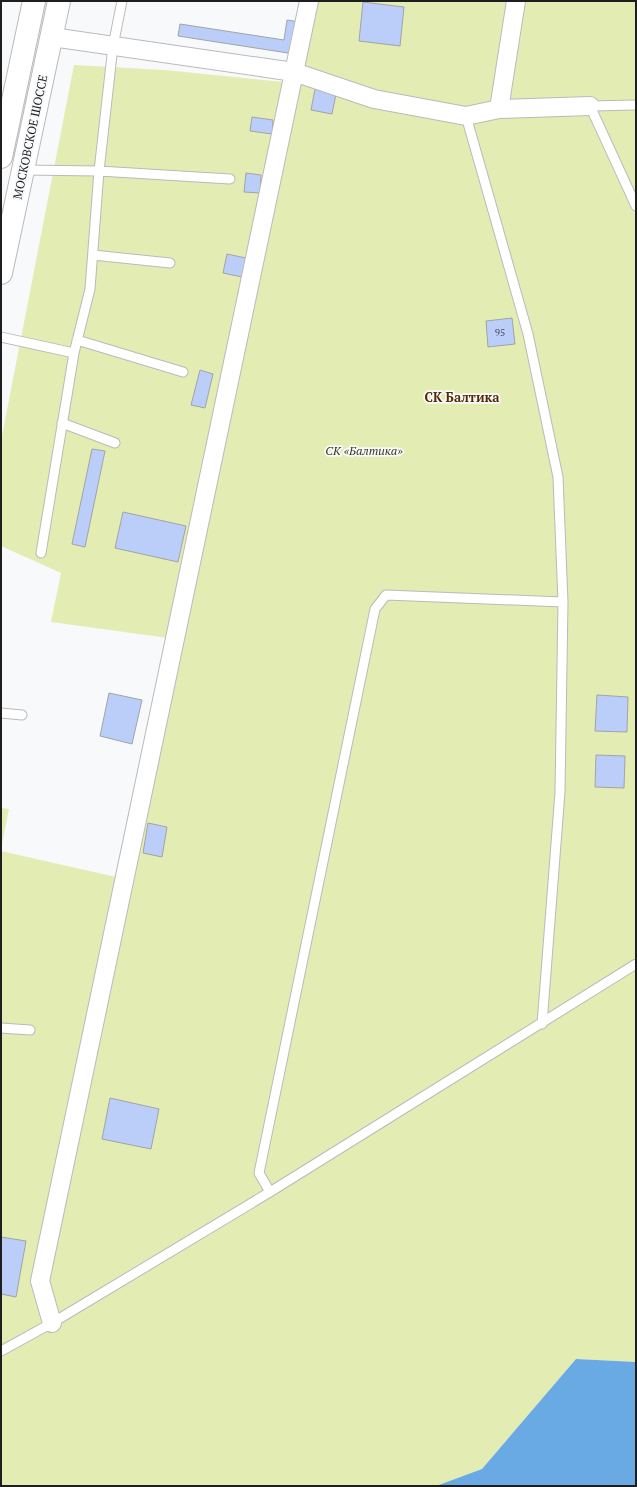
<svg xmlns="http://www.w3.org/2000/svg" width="637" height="1487" font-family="'PT Serif',serif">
<rect width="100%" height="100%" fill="#f8f9fb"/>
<!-- green -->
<path fill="#e3ecb3" d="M 302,1 L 636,1 L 636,1362 L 576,1359 L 482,1469 L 436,1486 L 1,1486 L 1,851 L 116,877 L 168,638 L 51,622 L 61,573 L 1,546 L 1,441 L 74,65 L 165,70 L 283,82 Z
M 1,808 L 9,809 L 1,849 Z"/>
<!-- water -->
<path fill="#69a9e4" d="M 576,1359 L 636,1362 L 636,1486 L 436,1486 L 482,1469 Z"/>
<!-- building -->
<path fill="#bbcefa" stroke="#a2a3a5" d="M 363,2 L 404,7 L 400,46 L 359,41 Z
M 287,20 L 300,22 L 293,51 L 288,53 L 178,36 L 180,24 L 284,40 Z
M 315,89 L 336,94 L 332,114 L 311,110 Z
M 252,117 L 273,120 L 272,134 L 250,131 Z
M 246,173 L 261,175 L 260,193 L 244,192 Z
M 227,254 L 246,258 L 242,277 L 223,273 Z
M 512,318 L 515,344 L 488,347 L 486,321 Z
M 200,370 L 213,374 L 205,408 L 191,405 Z
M 92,449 L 105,451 L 85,547 L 72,544 Z
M 123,512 L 186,526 L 178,562 L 115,548 Z
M 109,693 L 142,700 L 132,744 L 100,736 Z
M 597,695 L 628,697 L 627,732 L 595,731 Z
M 596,755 L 625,756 L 624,788 L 595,787 Z
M 148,823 L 167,827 L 162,857 L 143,853 Z
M 110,1098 L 159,1109 L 151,1149 L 102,1139 Z
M 1,1237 L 26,1241 L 16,1297 L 1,1294 Z"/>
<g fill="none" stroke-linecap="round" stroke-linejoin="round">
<defs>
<path id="service" d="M 636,105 L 590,106 L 636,206
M 466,116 L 528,334 L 558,477 L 563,602 L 560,792 L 542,1024
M 23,170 L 99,171 L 230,179
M 93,255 L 170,263
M 1,337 L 74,353
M 77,340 L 183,372
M 62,423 L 115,443
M 41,553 L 74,353 L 90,289 L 99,171 L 113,46 L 122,1
M 1,713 L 22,715
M 1,1028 L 30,1030
M 270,1192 L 259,1173 L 375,609 L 386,595 L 563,602
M 1,1351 L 52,1323 L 270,1192 L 636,964"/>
<path id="minor" d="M 52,37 L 294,72 L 374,99 L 466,116 L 499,109 L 590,106
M 499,109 L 516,1
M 52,1323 L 40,1281 L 309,1"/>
<path id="primary" d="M 1,157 L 34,1
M 1,273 L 59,1"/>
</defs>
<!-- service casing -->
<use href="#service" stroke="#bababc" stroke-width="11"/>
<!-- minor casing -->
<use href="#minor" stroke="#bababc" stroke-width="20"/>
<!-- primary casing -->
<use href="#primary" stroke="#bababc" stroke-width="24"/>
<!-- service -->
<use href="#service" stroke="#fff" stroke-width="9"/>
<!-- minor -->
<use href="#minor" stroke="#fff" stroke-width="18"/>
<!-- primary -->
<use href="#primary" stroke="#fff" stroke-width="22"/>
</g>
<g text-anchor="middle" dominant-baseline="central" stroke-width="3.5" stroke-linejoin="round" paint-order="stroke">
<!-- number labels -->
<g font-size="10" fill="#454a56">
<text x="500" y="332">95</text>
</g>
<!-- street labels -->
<g font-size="12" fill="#1e1e1f" stroke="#f8f9fb">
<text transform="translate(30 137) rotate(-78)">МОСКОВСКОЕ ШОССЕ</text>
</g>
<!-- park labels -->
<g font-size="12" font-style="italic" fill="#343814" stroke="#f8f9fb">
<text x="364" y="450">СК «Балтика»</text>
</g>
<!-- neighbourhood labels -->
<g font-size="13" font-weight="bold" fill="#542902" stroke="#f8f9fb">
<text x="462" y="397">СК Балтика</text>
</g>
</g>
<!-- border -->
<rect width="637" height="1487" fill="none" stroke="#1e1e1f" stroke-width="4"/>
</svg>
